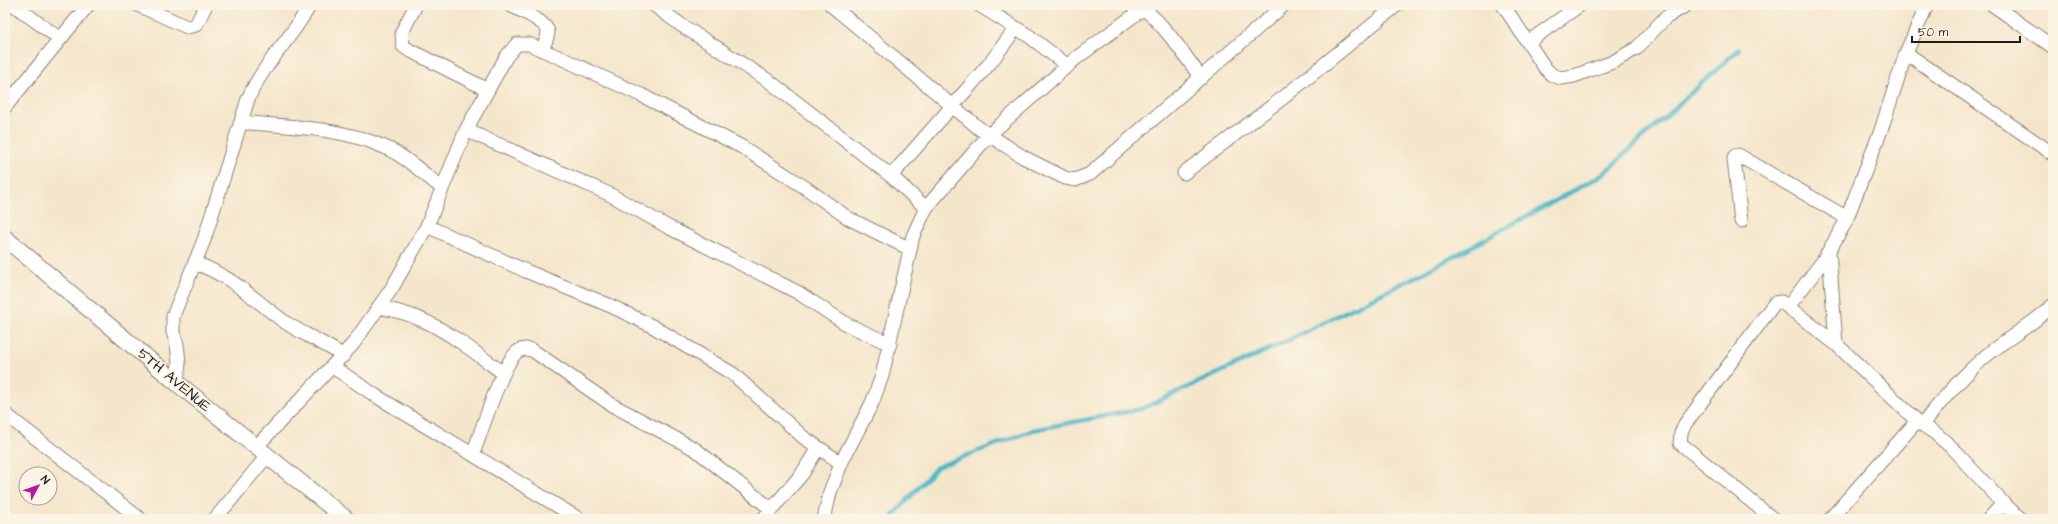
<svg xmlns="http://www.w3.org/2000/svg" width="2058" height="524" font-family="'Architects Daughter',sans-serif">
<rect width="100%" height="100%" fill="#fcf5e5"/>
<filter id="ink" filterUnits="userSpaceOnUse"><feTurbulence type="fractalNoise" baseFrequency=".025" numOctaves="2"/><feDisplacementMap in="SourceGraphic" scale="8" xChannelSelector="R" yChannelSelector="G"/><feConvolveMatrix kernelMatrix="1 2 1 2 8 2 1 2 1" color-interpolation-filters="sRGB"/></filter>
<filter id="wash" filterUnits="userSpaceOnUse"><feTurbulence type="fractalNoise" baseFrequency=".012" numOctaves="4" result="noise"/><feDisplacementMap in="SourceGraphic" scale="16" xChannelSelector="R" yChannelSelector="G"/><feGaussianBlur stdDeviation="0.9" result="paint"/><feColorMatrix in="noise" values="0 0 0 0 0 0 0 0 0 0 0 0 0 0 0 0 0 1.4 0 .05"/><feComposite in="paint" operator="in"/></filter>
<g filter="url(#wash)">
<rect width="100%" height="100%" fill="#f4e6cb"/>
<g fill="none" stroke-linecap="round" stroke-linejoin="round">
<!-- stream -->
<path stroke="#4db9c9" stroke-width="4.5" d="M 890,519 L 937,467 L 1033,430 L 1141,409 L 1285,342 L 1427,271 L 1602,175 L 1739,49"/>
</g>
</g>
<g filter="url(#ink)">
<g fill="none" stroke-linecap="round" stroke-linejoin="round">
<defs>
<path id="minor" d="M 14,5 L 60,39
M 138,5 L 187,27 L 196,25 L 206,5
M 416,5 L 402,32 L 403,46 L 409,50 L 488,90
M 510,5 C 518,9 547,22 548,32 C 548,37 544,45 542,50
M 654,5 L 681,25 L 769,81 L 891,176 L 926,208
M 831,5 L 980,129 L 1023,157 L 1065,178 L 1075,180 L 1090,174 L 1284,5
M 979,5 L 1029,36 L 1068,66
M 1140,5 C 1164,25 1183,52 1201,78
M 1503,5 L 1545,68 L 1552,75 L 1561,78 L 1574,76 L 1613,62 L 1637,48 L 1665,18 L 1686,5
M 1927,5 L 1906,53 L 2053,154
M 1993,5 L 2053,47
M 1528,42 L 1580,5
M 1906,53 L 1881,130 L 1845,223 L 1823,261 L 1788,307 L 1836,344 L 1917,421 L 1935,433 L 1950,446 L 2003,503
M 5,107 L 88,5
M 241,122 C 288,127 338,127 382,146 C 404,155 423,173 442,188
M 466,130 L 609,194 L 670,228 L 797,292 L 848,325 L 890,344
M 1184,173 L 1284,97 L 1397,5
M 891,176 L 990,63 L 1016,28
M 1741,221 L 1734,159 L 1735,156 L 1738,155 L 1847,218
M 427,226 L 526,271 L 611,306 L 652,326 L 733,374 L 803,437 L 841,463
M 1829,251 L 1836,344
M 195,263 C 233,277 251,297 282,320 C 301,334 324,342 343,356
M 379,307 C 393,310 407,313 420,319 C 447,330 480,356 503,373
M 333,367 L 376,396 L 579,519
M 177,383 L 179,363 L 177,344 L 173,332 L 173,316 L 204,240 L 248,99 C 263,64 292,38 310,5
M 5,414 L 140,519
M 1922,425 C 1942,400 1962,376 1987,355 C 2008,337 2033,325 2053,305
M 256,447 L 353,344 L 392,288 L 427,226 L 466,130 L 506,57 L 517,44 L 529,44 L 563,59 L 641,95 L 742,147 L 806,188 L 848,218 L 910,249
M 473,454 C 481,433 502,364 517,352 C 522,348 526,349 532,350 L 612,405 L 695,449 L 770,508
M 215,519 L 267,456
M 763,519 L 802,474 L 818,448
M 824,519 L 830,492 L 843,459 L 872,403 L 882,376 L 913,236 L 926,208 L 989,135 L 1075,59 L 1148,5
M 1773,519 L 1680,443 L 1681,433 L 1685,424 L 1771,308 L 1775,303 L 1781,302 L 1788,307
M 1830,519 L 1917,421
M 1989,519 L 2003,503 L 2021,519"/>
<path id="tertiary" d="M 5,238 L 177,383 L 346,519"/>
</defs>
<!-- minor casing -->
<use href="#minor" stroke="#888174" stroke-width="15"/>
<!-- tertiary casing -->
<use href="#tertiary" stroke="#888174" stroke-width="18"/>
<!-- minor -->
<use href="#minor" stroke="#fff" stroke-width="13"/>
<!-- tertiary -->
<use href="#tertiary" stroke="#fff" stroke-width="16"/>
</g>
</g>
<g text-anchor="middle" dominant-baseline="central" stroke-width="3.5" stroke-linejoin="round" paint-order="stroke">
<!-- street labels -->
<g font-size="15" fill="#1c1c1c" stroke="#fcf5e5">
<text transform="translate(174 380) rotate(40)">5TH AVENUE</text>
</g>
</g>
<!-- margin -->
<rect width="2058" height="524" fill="none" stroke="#fcf5e5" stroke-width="20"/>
<!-- north arrow -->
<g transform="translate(38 486) rotate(49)"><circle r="19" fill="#fcf5e5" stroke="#a29e95"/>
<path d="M0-3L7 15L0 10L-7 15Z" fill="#b5179e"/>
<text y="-6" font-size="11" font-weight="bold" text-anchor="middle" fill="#1c1c1c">N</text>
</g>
<!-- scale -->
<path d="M1912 36v6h108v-6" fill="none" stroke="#1c1c1c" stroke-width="2"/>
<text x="1918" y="36" font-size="12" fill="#1c1c1c" stroke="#fcf5e5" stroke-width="3" paint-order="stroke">50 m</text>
</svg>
